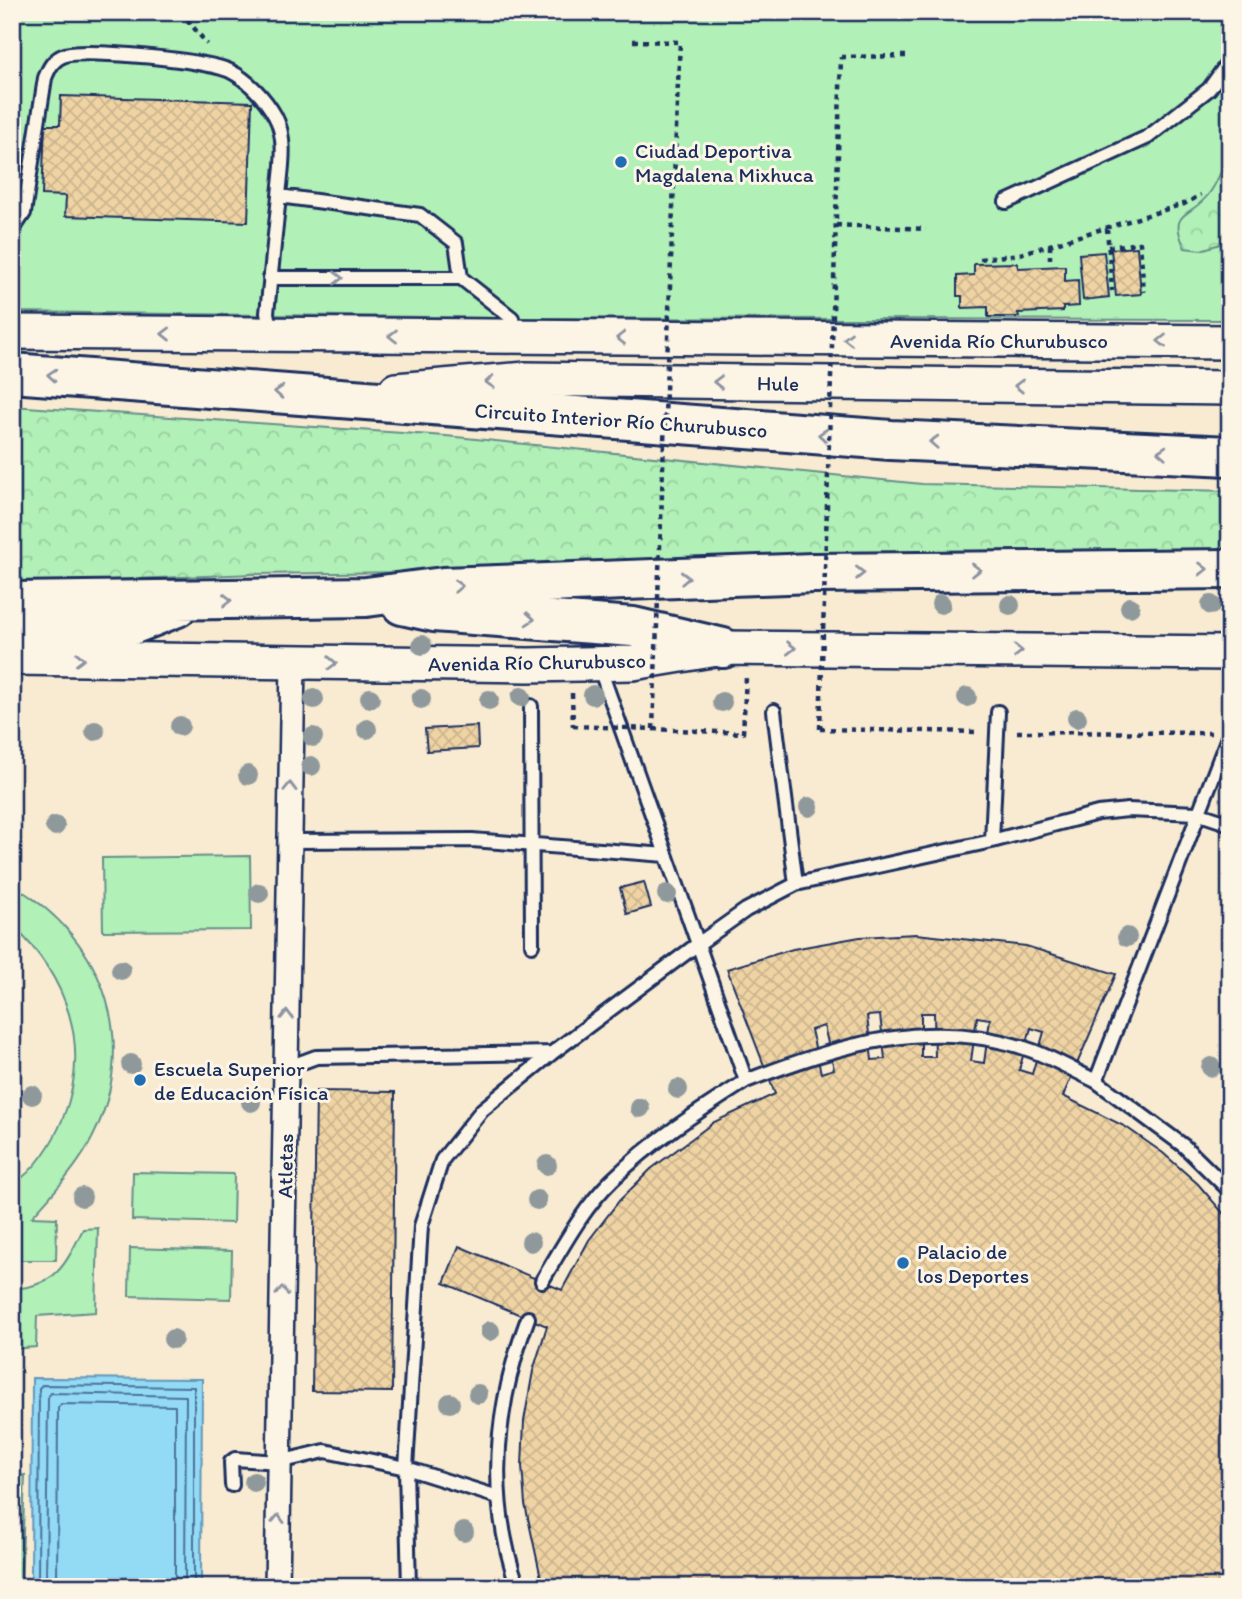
<svg xmlns="http://www.w3.org/2000/svg" width="1242" height="1599" font-family="Itim,sans-serif">
<defs>
<pattern id="forest-crowns" width="20" height="18" patternUnits="userSpaceOnUse" patternTransform="scale(1.75)"><rect width="20" height="18" fill="#b1f0b7"/><path d="M2 6a3 3 0 1 1 6 0M12 15a3 3 0 1 1 6 0" fill="none" stroke="#98cea0"/></pattern>
<pattern id="building-cross-hatch" width="8" height="8" patternUnits="userSpaceOnUse" patternTransform="scale(1.75)"><rect width="8" height="8" fill="#efd3a3"/><path d="M0 0l8 8M0 8l8-8" fill="none" stroke="#ccb58f"/></pattern>
</defs>
<rect width="100%" height="100%" fill="#f8ebd1"/>
<filter id="ink" filterUnits="userSpaceOnUse"><feTurbulence type="fractalNoise" baseFrequency=".0143" numOctaves="2"/><feDisplacementMap in="SourceGraphic" scale="14" xChannelSelector="R" yChannelSelector="G"/><feConvolveMatrix kernelMatrix="1 2 1 2 8 2 1 2 1" color-interpolation-filters="sRGB"/></filter>
<g filter="url(#ink)">
<!-- green -->
<path fill="#b1f0b7" stroke="#66908a" stroke-width="2" d="M 12,12 L 1230,12 L 1230,320 L 512,318 L 12,312 Z
M 250,856 L 251,930 L 103,931 L 102,858 Z
M 12,885 C 107,939 143,1048 88,1146 C 73,1172 52,1194 32,1217 L 57,1218 L 56,1260 L 12,1260 L 12,1185 C 36,1170 53,1143 63,1118 C 92,1046 67,977 12,925 Z
M 133,1172 L 234,1174 L 233,1223 L 132,1220 Z
M 98,1228 L 96,1312 L 37,1316 L 36,1347 L 12,1349 L 12,1289 C 56,1286 65,1266 83,1229 Z
M 130,1248 L 232,1251 L 231,1299 L 129,1296 Z
M 25,1475 L 21,1587 L 12,1587 L 12,1477 Z"/>
<!-- forest -->
<path fill="url(#forest-crowns)" stroke="#66908a" stroke-width="2" d="M 1230,155 L 1230,241 L 1201,250 L 1185,248 C 1167,211 1190,218 1208,195 C 1218,183 1221,168 1230,155 Z
M 12,406 L 446,436 L 922,484 L 1230,491 L 1230,551 L 910,554 L 495,571 L 254,574 L 12,584 Z"/>
<!-- water -->
<path fill="#93daf5" stroke="#6396b9" stroke-width="2" d="M 32,1378 L 202,1379 L 201,1586 L 31,1584 Z"/>
<g fill="none" stroke-linecap="round" stroke-linejoin="round">
<!-- shore -->
<path stroke="#4b739a" stroke-width="2" d="M 38,1587 L 39,1388 L 42,1385 L 194,1387 L 194,1587
M 46,1587 L 48,1397 L 51,1393 L 186,1396 L 185,1587
M 57,1587 L 58,1408 L 61,1404 L 175,1406 L 175,1587"/>
</g>
<!-- building -->
<path fill="url(#building-cross-hatch)" stroke="#1b2f5e" stroke-width="2" fill-rule="evenodd" d="M 61,96 L 252,102 L 248,222 L 65,216 L 66,196 L 42,195 L 45,125 L 60,125 Z
M 1137,247 L 1141,294 L 1116,296 L 1111,249 Z
M 1104,252 L 1109,297 L 1083,300 L 1079,254 Z
M 1017,263 L 1018,268 L 1065,266 L 1065,281 L 1078,280 L 1079,306 L 1063,307 L 1063,311 L 1018,313 L 1019,317 L 988,317 L 988,307 L 962,308 L 962,296 L 957,296 L 957,276 L 974,275 L 974,264 Z
M 477,726 L 478,748 L 427,751 L 425,729 Z
M 644,882 L 651,907 L 627,914 L 620,888 Z
M 916,934 L 1026,946 L 1116,974 L 1063,1096 L 1126,1127 L 1163,1153 L 1198,1184 L 1230,1221 L 1230,1587 L 543,1587 L 525,1504 L 522,1466 L 524,1421 L 533,1371 L 547,1326 L 444,1283 L 459,1246 L 562,1290 L 589,1240 L 619,1201 L 651,1169 L 714,1122 L 775,1094 L 727,969 L 793,949 L 860,937 ZM 921,1013 L 934,1013 L 935,1057 L 921,1057 ZM 880,1015 L 885,1059 L 872,1060 L 867,1016 ZM 977,1017 L 990,1019 L 984,1063 L 971,1061 ZM 824,1026 L 834,1069 L 821,1073 L 811,1030 ZM 1031,1028 L 1044,1032 L 1032,1074 L 1019,1070 Z
M 316,1091 L 395,1092 L 392,1392 L 312,1391 Z"/>
<g fill="none" stroke-linecap="round" stroke-linejoin="round">
<defs>
<path id="service" d="M 1006,202 L 1148,137 L 1209,89 L 1230,60
M 12,231 L 24,213 L 45,78 C 49,68 53,59 65,55 C 88,49 208,60 230,71 C 248,80 265,98 275,116 C 288,140 281,170 279,196 L 420,215 L 456,243 L 461,278 L 512,318 L 513,333
M 270,278 L 461,278
M 271,332 L 267,313 L 279,196
M 599,666 L 698,944 L 746,910 L 796,884 L 992,841 L 1098,813 L 1128,810 L 1197,813 L 1230,824
M 531,706 L 532,945
M 774,711 L 796,884
M 1230,732 L 1096,1081 L 1184,1146 L 1230,1191
M 289,841 L 472,840 L 666,855
M 992,841 L 998,712
M 286,1068 L 316,1057 L 552,1053
M 746,1081 C 839,1045 934,1015 1033,1051 C 1054,1059 1075,1071 1096,1081
M 232,1485 L 231,1462 L 235,1459 L 279,1462 L 325,1451 L 406,1468 L 498,1497
M 409,1587 L 406,1468 L 421,1226 L 442,1160 L 482,1110 L 552,1053 L 698,944 L 746,1081 C 699,1111 653,1140 612,1180 C 583,1208 563,1246 542,1281
M 518,1587 C 486,1497 495,1406 528,1318"/>
<path id="minor" d="M 277,1587 L 293,662"/>
<path id="secondary" d="M 12,332 L 1230,342
M 396,390 L 526,379 L 1230,388
M 12,658 L 528,665 L 633,663 L 723,648 L 1230,653"/>
<path id="motorway" d="M 12,373 L 891,440 L 1230,456
M 12,602 L 366,597 L 443,587 L 813,573 L 1230,569
M 402,605 L 434,612 L 633,627 L 723,648
M 12,636 L 111,633 L 177,607"/>
</defs>
<!-- service casing -->
<use href="#service" stroke="#1b2f5e" stroke-width="18"/>
<!-- minor casing -->
<use href="#minor" stroke="#1b2f5e" stroke-width="28"/>
<!-- secondary casing -->
<use href="#secondary" stroke="#1b2f5e" stroke-width="38"/>
<!-- motorway casing -->
<use href="#motorway" stroke="#1b2f5e" stroke-width="44"/>
<!-- path -->
<path stroke="#1b2f5e" stroke-width="4.5" stroke-dasharray="5 5" stroke-linecap="butt" d="M 181,12 L 207,44
M 633,41 L 680,42 L 677,103
M 841,57 L 907,56
M 836,225 L 926,229
M 1107,228 L 1112,291
M 1050,245 L 1050,259
M 1108,247 L 1140,243 L 1144,292
M 980,259 L 1020,254 L 1184,204 L 1201,195
M 572,693 L 573,726
M 653,729 L 743,733 L 746,677
M 820,729 L 980,732
M 1017,732 L 1211,733"/>
<!-- service -->
<use href="#service" stroke="#fcf5e5" stroke-width="12"/>
<!-- minor -->
<use href="#minor" stroke="#fcf5e5" stroke-width="23"/>
<!-- secondary -->
<use href="#secondary" stroke="#fcf5e5" stroke-width="33"/>
<!-- motorway -->
<use href="#motorway" stroke="#fcf5e5" stroke-width="38"/>
<!-- path-bridge -->
<path stroke="#1b2f5e" stroke-width="4.5" stroke-dasharray="5 5" stroke-linecap="butt" d="M 573,726 L 653,729 L 677,103
M 820,729 L 841,57"/>
</g>
<!-- trees -->
<g fill="#8f999c">
<circle cx="941" cy="604" r="10"/>
<circle cx="1010" cy="605" r="10"/>
<circle cx="1211" cy="605" r="10"/>
<circle cx="1130" cy="607" r="10"/>
<circle cx="422" cy="645" r="10"/>
<circle cx="593" cy="695" r="10"/>
<circle cx="521" cy="697" r="10"/>
<circle cx="967" cy="697" r="10"/>
<circle cx="370" cy="698" r="10"/>
<circle cx="314" cy="699" r="10"/>
<circle cx="421" cy="699" r="10"/>
<circle cx="489" cy="700" r="10"/>
<circle cx="722" cy="702" r="10"/>
<circle cx="1077" cy="718" r="10"/>
<circle cx="180" cy="726" r="10"/>
<circle cx="367" cy="729" r="10"/>
<circle cx="95" cy="731" r="10"/>
<circle cx="313" cy="737" r="10"/>
<circle cx="311" cy="766" r="10"/>
<circle cx="248" cy="775" r="10"/>
<circle cx="809" cy="807" r="10"/>
<circle cx="55" cy="826" r="10"/>
<circle cx="259" cy="893" r="10"/>
<circle cx="667" cy="894" r="10"/>
<circle cx="1127" cy="937" r="10"/>
<circle cx="121" cy="970" r="10"/>
<circle cx="131" cy="1064" r="10"/>
<circle cx="1211" cy="1067" r="10"/>
<circle cx="678" cy="1089" r="10"/>
<circle cx="32" cy="1095" r="10"/>
<circle cx="251" cy="1102" r="10"/>
<circle cx="640" cy="1108" r="10"/>
<circle cx="547" cy="1165" r="10"/>
<circle cx="82" cy="1197" r="10"/>
<circle cx="537" cy="1200" r="10"/>
<circle cx="531" cy="1242" r="10"/>
<circle cx="490" cy="1331" r="10"/>
<circle cx="173" cy="1339" r="10"/>
<circle cx="478" cy="1394" r="10"/>
<circle cx="450" cy="1403" r="10"/>
<circle cx="254" cy="1482" r="10"/>
<circle cx="464" cy="1532" r="10"/>
</g>
<!-- one-way arrows -->
<defs><path id="oneway-chevron" d="M-2-3.5L2.5 0L-2 3.5" fill="none" stroke-width="1.6" stroke-linecap="round" stroke-linejoin="round" transform="scale(1.75)"/></defs>
<g stroke="#8c92a2">
<use href="#oneway-chevron" transform="translate(338 278)"/>
<use href="#oneway-chevron" transform="translate(166 334) rotate(-179)"/>
<use href="#oneway-chevron" transform="translate(393 336) rotate(-180)"/>
<use href="#oneway-chevron" transform="translate(621 338) rotate(-180)"/>
<use href="#oneway-chevron" transform="translate(848 339) rotate(-180)"/>
<use href="#oneway-chevron" transform="translate(1162 341) rotate(-180)"/>
<use href="#oneway-chevron" transform="translate(52 375) rotate(-176)"/>
<use href="#oneway-chevron" transform="translate(490 382) rotate(175)"/>
<use href="#oneway-chevron" transform="translate(718 382) rotate(-179)"/>
<use href="#oneway-chevron" transform="translate(1019 386) rotate(-179)"/>
<use href="#oneway-chevron" transform="translate(279 392) rotate(-176)"/>
<use href="#oneway-chevron" transform="translate(823 435) rotate(-176)"/>
<use href="#oneway-chevron" transform="translate(934 442) rotate(-177)"/>
<use href="#oneway-chevron" transform="translate(1162 452) rotate(-177)"/>
<use href="#oneway-chevron" transform="translate(1203 569)"/>
<use href="#oneway-chevron" transform="translate(976 570) rotate(-1)"/>
<use href="#oneway-chevron" transform="translate(860 573) rotate(-1)"/>
<use href="#oneway-chevron" transform="translate(685 578) rotate(-2)"/>
<use href="#oneway-chevron" transform="translate(458 586) rotate(-2)"/>
<use href="#oneway-chevron" transform="translate(227 600) rotate(-1)"/>
<use href="#oneway-chevron" transform="translate(530 619) rotate(4)"/>
<use href="#oneway-chevron" transform="translate(791 648) rotate(1)"/>
<use href="#oneway-chevron" transform="translate(1018 651) rotate(1)"/>
<use href="#oneway-chevron" transform="translate(80 659) rotate(1)"/>
<use href="#oneway-chevron" transform="translate(332 663) rotate(1)"/>
<use href="#oneway-chevron" transform="translate(290 787) rotate(-89)"/>
<use href="#oneway-chevron" transform="translate(287 1015) rotate(-89)"/>
<use href="#oneway-chevron" transform="translate(282 1291) rotate(-89)"/>
<use href="#oneway-chevron" transform="translate(278 1519) rotate(-89)"/>
</g>
</g>
<!-- markers -->
<g fill="#1f6fb2" stroke="#fcf5e5" stroke-width="2.5">
<circle cx="621" cy="162" r="7"/>
<circle cx="140" cy="1080" r="7"/>
<circle cx="903" cy="1263" r="7"/>
</g>
<g text-anchor="middle" dominant-baseline="central" stroke-width="6" stroke-linejoin="round" paint-order="stroke">
<!-- poi labels -->
<g font-size="21" fill="#1b2f5e" stroke="#fcf5e5" text-anchor="start">
<text x="635" y="150">Ciudad Deportiva<tspan x="635" dy="24">Magdalena Mixhuca</tspan></text>
<text x="154" y="1068">Escuela Superior<tspan x="154" dy="24">de Educación Física</tspan></text>
<text x="917" y="1251">Palacio de<tspan x="917" dy="24">los Deportes</tspan></text>
</g>
<!-- street labels -->
<g font-size="21" fill="#1b2f5e" stroke="#fcf5e5">
<text x="999" y="340">Avenida Río Churubusco</text>
<text transform="translate(778 383) rotate(1)">Hule</text>
<text transform="translate(621 420) rotate(4)">Circuito Interior Río Churubusco</text>
<text transform="translate(537 662) rotate(-1)">Avenida Río Churubusco</text>
<text transform="translate(285 1166) rotate(-89)">Atletas</text>
</g>
</g>
<!-- margin -->
<rect width="1242" height="1599" fill="none" stroke="#fcf5e5" stroke-width="42"/>
<rect x="21" y="21" width="1200" height="1557" fill="none" stroke="#1b2f5e" stroke-width="2.5" filter="url(#ink)"/>
</svg>
